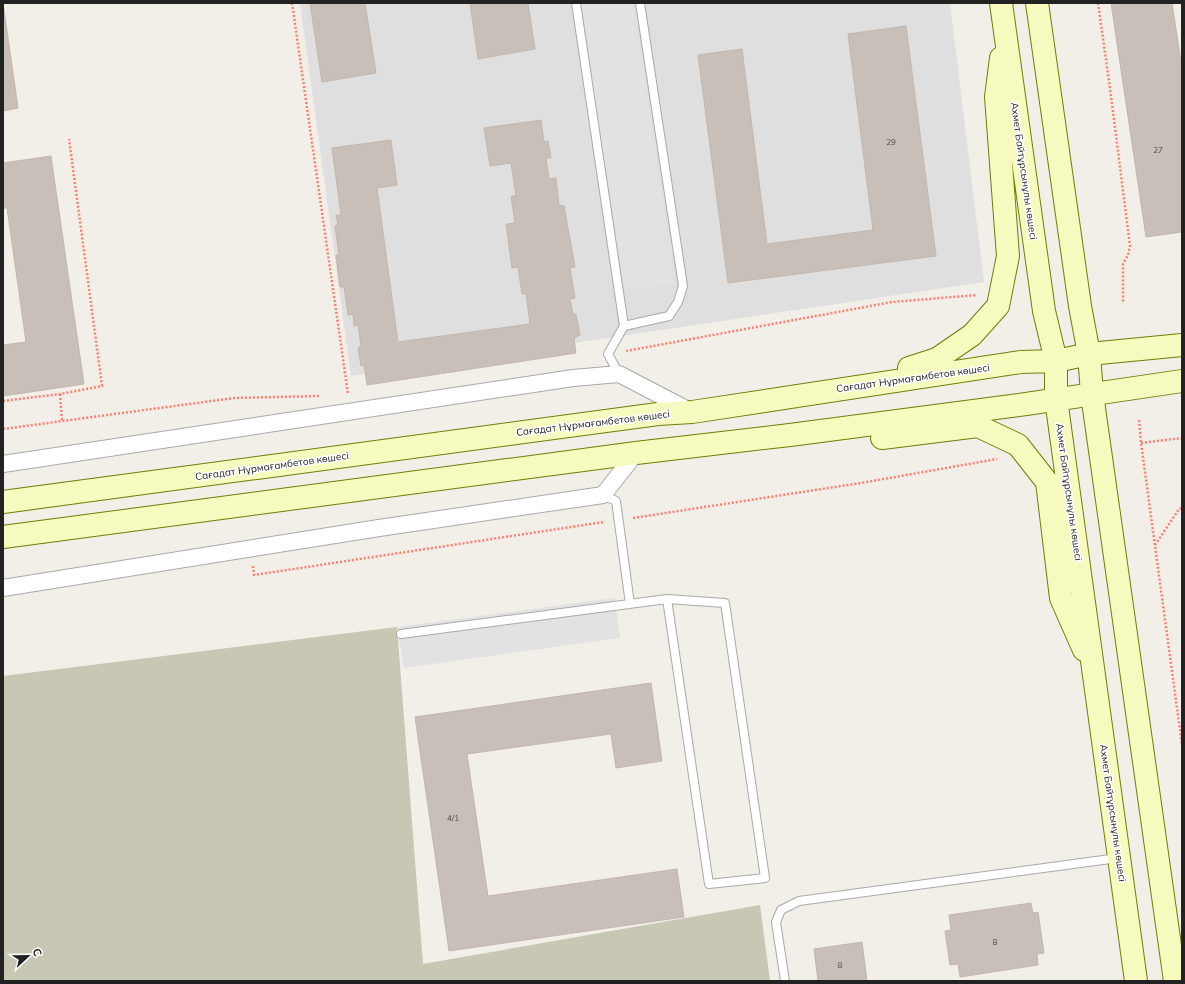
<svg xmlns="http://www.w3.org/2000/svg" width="1185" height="984" font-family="Mulish,sans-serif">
<rect width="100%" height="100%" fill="#f2efe9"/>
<!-- residential -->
<path fill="#e0dfdf" d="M 300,3 L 950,3 L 984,282 L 351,376 Z"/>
<!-- construction -->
<path fill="#c7c7b4" d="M 397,627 L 423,964 L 760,905 L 770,981 L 3,981 L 3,676 Z"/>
<!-- parking -->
<path fill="#e2e2e2" d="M 580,3 L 633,3 L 676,284 L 625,291 Z
M 615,598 L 620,638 L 404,668 L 397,627 Z"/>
<!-- building -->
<path fill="#c7bfb8" stroke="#c4b6ab" d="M 3,3 L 18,108 L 3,111 Z
M 310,3 L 365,3 L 376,73 L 322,82 Z
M 470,3 L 528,3 L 535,49 L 478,59 Z
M 1111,3 L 1172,3 L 1182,68 L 1182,232 L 1146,237 Z
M 906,26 L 936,256 L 728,283 L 698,55 L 742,49 L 767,244 L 873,230 L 848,34 Z
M 541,120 L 544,142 L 548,141 L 551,158 L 546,158 L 549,179 L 556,178 L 559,205 L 564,206 L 575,267 L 570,268 L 575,298 L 570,299 L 573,314 L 576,314 L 580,335 L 574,338 L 576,353 L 367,385 L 364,365 L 361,366 L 358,348 L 361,346 L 358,325 L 354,326 L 353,314 L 348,315 L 344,287 L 340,287 L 336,255 L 339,255 L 335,226 L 338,225 L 336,215 L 341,215 L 332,148 L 391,140 L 397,185 L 377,188 L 398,342 L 530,324 L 526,294 L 522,294 L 518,267 L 512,268 L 506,224 L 515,223 L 511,196 L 516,196 L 511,163 L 490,166 L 484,128 Z
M 51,156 L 84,384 L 3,396 L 3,345 L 26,342 L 7,208 L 3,208 L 3,163 Z
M 651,683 L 662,761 L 616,768 L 611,734 L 467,754 L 488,896 L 677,869 L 684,917 L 449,951 L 415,717 Z
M 1031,903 L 1033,913 L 1038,912 L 1044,953 L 1037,954 L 1038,965 L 960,977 L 958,964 L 950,965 L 945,931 L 951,930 L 949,915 Z
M 862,942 L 867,981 L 818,981 L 814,949 Z"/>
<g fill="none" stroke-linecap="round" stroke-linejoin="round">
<defs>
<path id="lane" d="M 576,3 L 624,326
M 619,374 L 608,354 L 624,326 L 669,316 L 678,302 L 683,286 L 640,3
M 603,495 L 616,501 L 630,604
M 401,634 L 667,599 L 725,603 L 765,878 L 709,884 L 667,599
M 785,981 L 776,922 L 781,910 L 799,901 L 1118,858"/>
<path id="street" d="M 3,464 L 573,378 L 619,374 L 692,412
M 3,588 L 379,528 L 603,495 L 636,453"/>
<path id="secondary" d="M 1001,3 L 1044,311 L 1056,361 L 1056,399 L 1136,981
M 1037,3 L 1080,306 L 1089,354 L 1092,394 L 1175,981
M 909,368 L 937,359 L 972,335 L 998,306 L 1008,256 L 996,97 L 1001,58
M 882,438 L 978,426 L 1018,445 L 1047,482 L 1061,598 L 1084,650
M 3,502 L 658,414 L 692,412 L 1021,362 L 1056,361 L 1089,354 L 1182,345
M 3,537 L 636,453 L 790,435 L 1026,404 L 1182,381"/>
</defs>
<!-- lane casing -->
<use href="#lane" stroke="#a9a9a9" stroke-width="10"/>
<!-- street casing -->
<use href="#street" stroke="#a9a9a9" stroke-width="18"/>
<!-- secondary casing -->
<use href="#secondary" stroke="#707d05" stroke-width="24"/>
<!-- path -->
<path stroke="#fa8072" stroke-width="2.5" stroke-dasharray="2 2" stroke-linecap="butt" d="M 292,3 L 348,394
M 1098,3 L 1111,96 L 1130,246 L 1128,255 L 1123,264 L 1123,302
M 626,351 L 892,302 L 977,295
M 60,394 L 62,421
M 3,401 L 60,394 L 102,386 L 69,139
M 1139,420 L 1141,443 L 1182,745
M 3,429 L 234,398 L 319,396
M 1141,443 L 1182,438
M 633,518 L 861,483 L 997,459
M 1155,545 L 1179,509 L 1182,508
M 253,566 L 254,575 L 604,522"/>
<!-- lane -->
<use href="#lane" stroke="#fff" stroke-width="8"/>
<!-- street -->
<use href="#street" stroke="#fff" stroke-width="16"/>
<!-- secondary -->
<use href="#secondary" stroke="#f7fabf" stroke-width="22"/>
</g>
<g text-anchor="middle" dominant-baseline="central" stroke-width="3" stroke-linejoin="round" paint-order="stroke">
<!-- number labels -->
<g font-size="8" fill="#4b4948">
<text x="891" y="142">29</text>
<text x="1158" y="150">27</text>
<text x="453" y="818">4/1</text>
<text x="995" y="942">8</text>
<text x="840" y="965">8</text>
</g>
<!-- street labels -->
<g font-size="10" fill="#222" stroke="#fff">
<text transform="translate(1024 171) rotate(82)">Ахмет Байтұрсынұлы көшесі</text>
<text transform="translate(913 378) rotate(-8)">Сағадат Нұрмағамбетов көшесі</text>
<text transform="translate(593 423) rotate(-7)">Сағадат Нұрмағамбетов көшесі</text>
<text transform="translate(272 466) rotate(-8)">Сағадат Нұрмағамбетов көшесі</text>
<text transform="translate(1069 492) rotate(82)">Ахмет Байтұрсынұлы көшесі</text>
<text transform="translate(1113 813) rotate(82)">Ахмет Байтұрсынұлы көшесі</text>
</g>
</g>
<!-- border -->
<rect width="1185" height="984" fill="none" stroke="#222222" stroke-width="8"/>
<!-- north arrow -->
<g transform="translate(28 956) rotate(68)" stroke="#ffffff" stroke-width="3" paint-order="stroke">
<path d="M0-3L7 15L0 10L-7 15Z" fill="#222222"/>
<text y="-6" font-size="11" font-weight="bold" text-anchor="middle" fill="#222222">С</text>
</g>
</svg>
